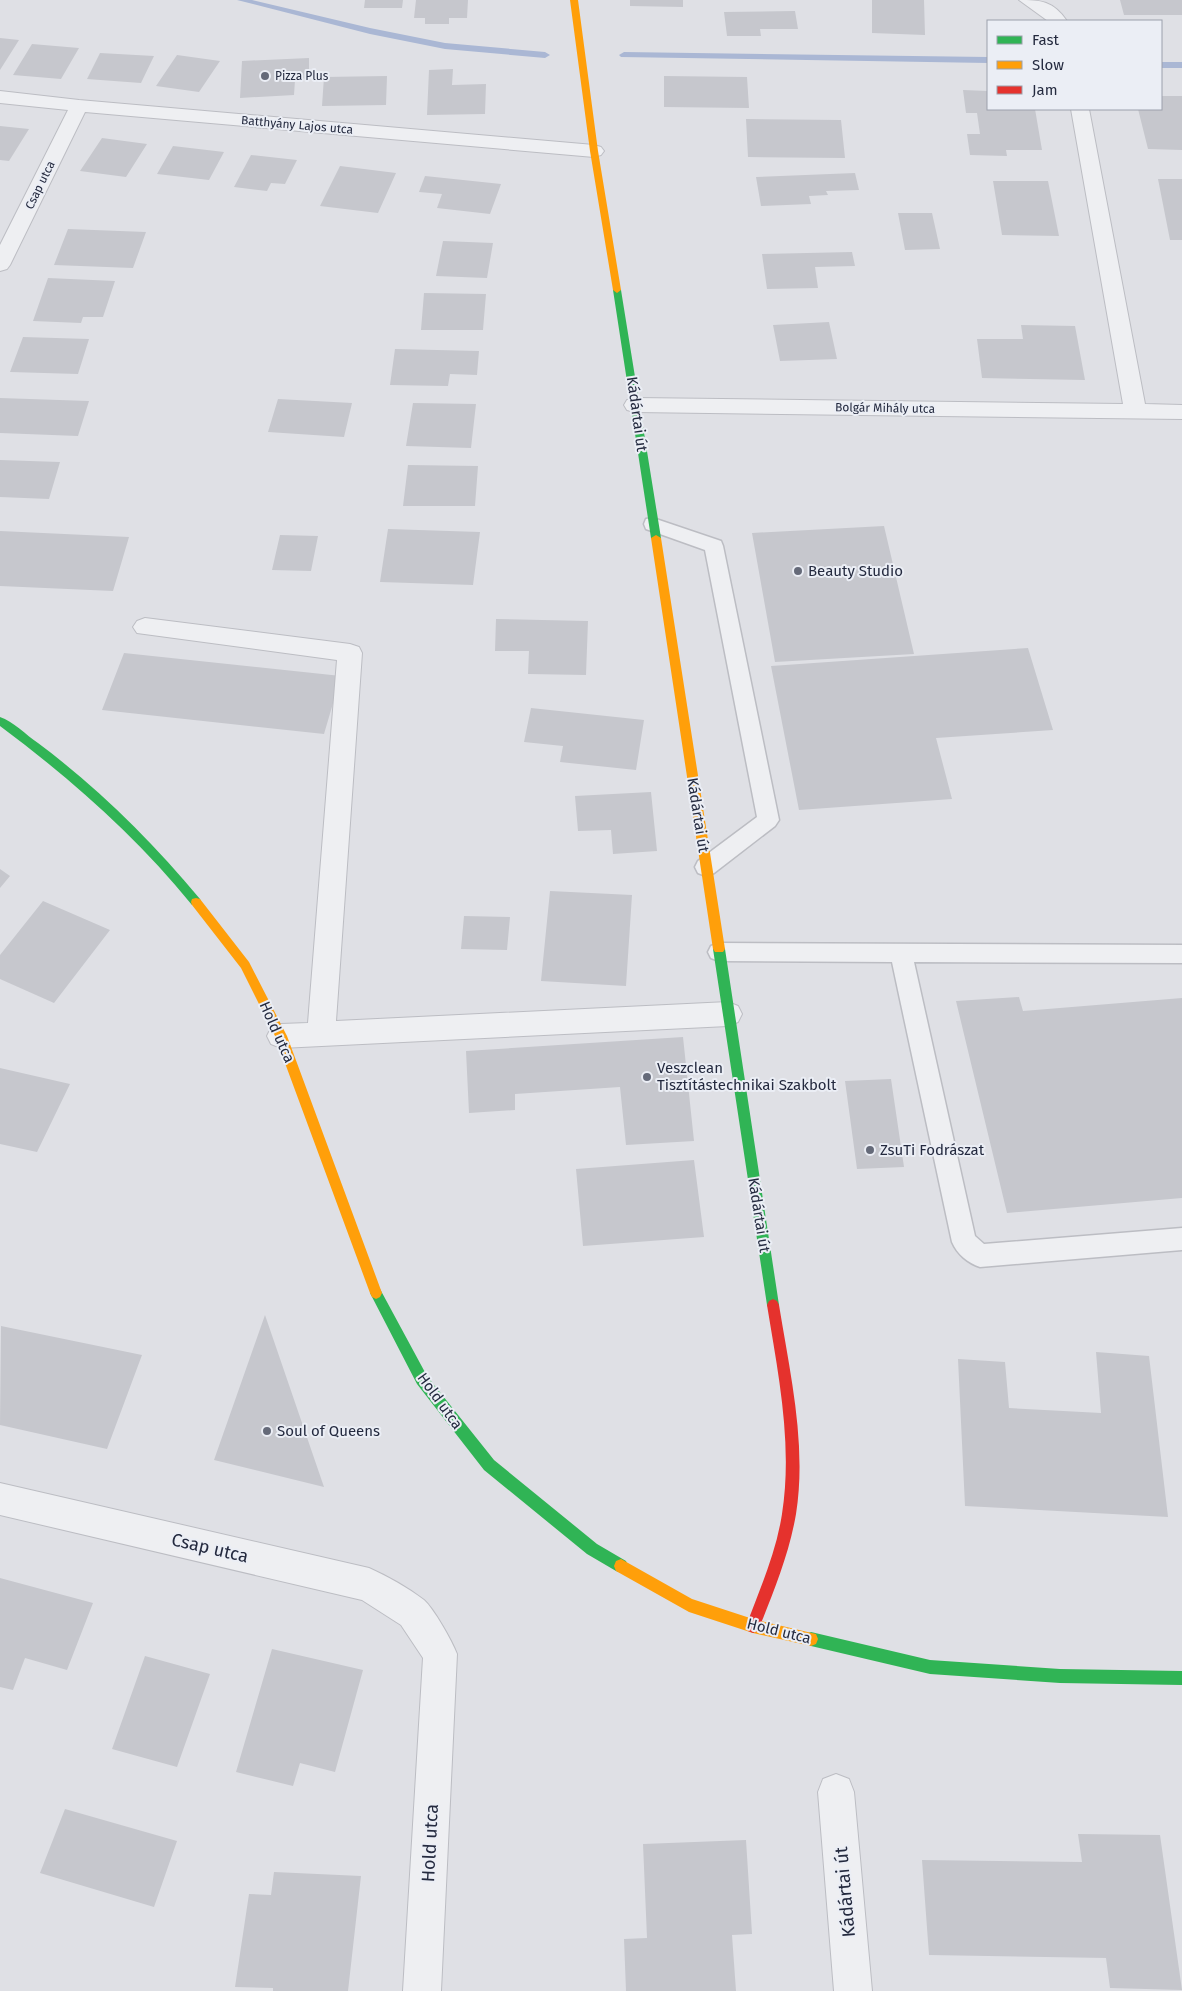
<svg xmlns="http://www.w3.org/2000/svg" width="1182" height="1991" font-family="'Fira Sans',sans-serif">
<rect width="100%" height="100%" fill="#dfe0e5"/>
<g fill="none" stroke-linecap="round" stroke-linejoin="round">
<!-- stream -->
<path fill="#aab7d4" fill-rule="evenodd" d="M 237,0 L 252,0 L 370,28 L 445,43 L 545,52 L 550,55 L 545,58 L 445,49 L 370,34 Z
M 624,52 L 988,57 L 988,63 L 621,57 L 619,55 Z
M 1161,62 L 1182,62 L 1182,68 L 1161,68 Z"/>
</g>
<!-- building -->
<path fill="#c6c7cd" d="M 365,0 L 403,0 L 402,8 L 364,8 Z
M 416,0 L 468,0 L 467,18 L 449,18 L 449,24 L 425,24 L 425,18 L 414,18 Z
M 630,0 L 683,0 L 683,7 L 630,6 Z
M 872,0 L 924,0 L 925,35 L 872,33 Z
M 1120,0 L 1182,0 L 1182,15 L 1124,15 Z
M 795,11 L 798,29 L 760,29 L 761,36 L 727,36 L 724,12 Z
M 0,38 L 19,40 L 0,70 Z
M 32,44 L 79,48 L 61,79 L 13,75 Z
M 100,53 L 154,56 L 141,83 L 87,79 Z
M 177,55 L 220,61 L 199,92 L 156,86 Z
M 309,58 L 309,79 L 295,80 L 294,95 L 240,98 L 242,61 Z
M 453,69 L 452,85 L 486,84 L 485,114 L 427,115 L 429,70 Z
M 387,76 L 386,105 L 322,106 L 324,77 Z
M 664,76 L 747,77 L 749,108 L 664,107 Z
M 963,90 L 988,91 L 988,109 L 1035,109 L 1042,150 L 1006,150 L 1007,156 L 970,155 L 967,134 L 980,134 L 977,113 L 966,113 Z
M 1161,96 L 1182,96 L 1182,150 L 1148,149 L 1138,109 L 1161,109 Z
M 746,119 L 841,120 L 845,158 L 748,157 Z
M 0,126 L 29,129 L 9,161 L 0,160 Z
M 102,138 L 147,144 L 126,177 L 80,171 Z
M 173,146 L 224,152 L 209,180 L 157,174 Z
M 251,155 L 297,160 L 285,184 L 271,183 L 267,191 L 234,187 Z
M 340,166 L 396,173 L 378,213 L 320,206 Z
M 855,173 L 859,190 L 826,191 L 828,195 L 809,196 L 811,204 L 761,206 L 756,177 Z
M 425,176 L 501,184 L 490,214 L 437,208 L 442,194 L 419,192 Z
M 1158,179 L 1182,179 L 1182,240 L 1170,240 Z
M 993,181 L 1048,181 L 1059,236 L 1002,235 Z
M 898,213 L 932,213 L 940,249 L 905,250 Z
M 68,229 L 146,232 L 133,268 L 54,265 Z
M 443,241 L 493,243 L 487,278 L 436,276 Z
M 852,252 L 855,266 L 815,267 L 818,288 L 767,289 L 762,254 Z
M 48,278 L 115,281 L 103,317 L 83,317 L 81,323 L 33,321 Z
M 424,293 L 486,294 L 483,330 L 421,330 Z
M 829,322 L 837,359 L 780,361 L 773,325 Z
M 1021,325 L 1075,326 L 1085,380 L 982,378 L 977,339 L 1023,339 Z
M 23,337 L 89,339 L 78,374 L 10,372 Z
M 395,349 L 479,351 L 477,375 L 450,374 L 448,386 L 390,385 Z
M 0,398 L 89,401 L 78,436 L 0,433 Z
M 278,399 L 352,403 L 344,437 L 268,432 Z
M 413,403 L 476,404 L 471,448 L 406,446 Z
M 0,460 L 60,462 L 49,499 L 0,497 Z
M 408,465 L 478,466 L 475,506 L 403,506 Z
M 884,526 L 914,654 L 775,662 L 752,533 Z
M 388,529 L 480,532 L 473,585 L 380,582 Z
M 0,531 L 129,537 L 113,591 L 0,586 Z
M 280,535 L 318,536 L 311,571 L 272,570 Z
M 496,619 L 588,621 L 586,675 L 528,674 L 529,651 L 495,651 Z
M 1028,648 L 1053,730 L 936,738 L 952,799 L 799,810 L 771,666 Z
M 124,653 L 341,676 L 324,734 L 102,710 Z
M 531,708 L 644,720 L 636,770 L 560,762 L 563,746 L 524,742 Z
M 651,792 L 657,851 L 613,854 L 611,830 L 578,831 L 575,796 Z
M 0,869 L 10,876 L 0,888 Z
M 550,891 L 632,895 L 626,986 L 541,981 Z
M 43,901 L 110,930 L 54,1003 L 0,979 L 0,955 Z
M 464,916 L 510,917 L 507,950 L 461,949 Z
M 1019,997 L 1023,1011 L 1182,998 L 1182,1198 L 1007,1213 L 956,1001 Z
M 683,1037 L 694,1141 L 626,1145 L 620,1087 L 515,1094 L 515,1110 L 469,1113 L 466,1051 Z
M 0,1068 L 70,1084 L 37,1152 L 0,1144 Z
M 891,1079 L 904,1167 L 857,1169 L 845,1081 Z
M 694,1160 L 704,1237 L 583,1246 L 576,1169 Z
M 265,1315 L 324,1487 L 214,1460 Z
M 1,1326 L 142,1355 L 107,1449 L 0,1425 Z
M 1096,1352 L 1149,1356 L 1168,1517 L 965,1506 L 958,1359 L 1005,1362 L 1009,1408 L 1101,1413 Z
M 0,1578 L 93,1603 L 67,1670 L 25,1658 L 13,1690 L 0,1687 Z
M 272,1649 L 363,1670 L 335,1772 L 300,1763 L 293,1786 L 236,1772 Z
M 145,1656 L 210,1674 L 177,1767 L 112,1749 Z
M 65,1809 L 177,1841 L 154,1907 L 40,1873 Z
M 1078,1834 L 1160,1835 L 1182,1990 L 1110,1988 L 1106,1958 L 929,1955 L 922,1860 L 1082,1862 Z
M 746,1840 L 752,1934 L 732,1935 L 736,1991 L 626,1991 L 624,1939 L 647,1938 L 643,1844 Z
M 274,1872 L 361,1876 L 348,1991 L 273,1991 L 273,1988 L 235,1987 L 249,1894 L 271,1895 Z"/>
<g fill="none" stroke-linecap="round" stroke-linejoin="round">
<defs>
<path id="lane" d="M 653,518 L 721,541 L 723,546 L 779,820 L 775,826 L 714,873 L 706,876 L 698,873 L 695,867 L 698,861 L 757,817 L 705,550 L 646,529 L 644,524 L 646,519 Z
M 719,943 L 1182,945 L 1182,963 L 914,962 L 975,1236 L 984,1244 L 1182,1228 L 1182,1250 L 980,1267 C 968,1263 957,1254 952,1242 L 892,962 L 719,961 L 711,958 L 708,952 L 711,946 Z"/>
<path id="street" d="M 1019,0 C 1041,0 1053,1 1067,21 L 1048,21 Z
M 0,91 L 79,100 L 594,145 L 601,147 L 604,151 L 601,155 L 594,157 L 85,112 L 10,265 L 7,269 L 0,271 L 0,245 L 68,110 L 0,103 Z
M 1071,109 L 1089,109 L 1145,404 L 1182,405 L 1182,419 L 635,412 L 627,410 L 624,405 L 627,400 L 635,398 L 1123,404 Z
M 145,618 L 350,644 L 359,647 L 362,653 L 336,1021 L 728,1002 L 738,1006 L 742,1014 L 738,1022 L 728,1026 L 281,1048 L 271,1044 L 267,1036 L 271,1028 L 281,1024 L 308,1023 L 337,660 L 137,633 L 133,627 L 137,621 Z
M 0,1483 L 369,1568 C 387,1576 408,1588 424,1600 C 434,1609 452,1641 457,1654 L 441,1991 L 403,1991 L 423,1658 L 401,1625 L 362,1600 L 0,1515 Z
M 836,1774 L 849,1779 L 854,1792 L 872,1991 L 834,1991 L 818,1792 L 823,1779 Z"/>
</defs>
<!-- lane casing -->
<use href="#lane" stroke="#bcbdc3" stroke-width="3"/>
<!-- street casing -->
<use href="#street" stroke="#bcbdc3" stroke-width="2"/>
<!-- lane -->
<use href="#lane" fill="#eeeff2" fill-rule="evenodd"/>
<!-- street -->
<use href="#street" fill="#eeeff2" fill-rule="evenodd"/>
<!-- fast -->
<path fill="#30b455" fill-rule="evenodd" d="M 617,287 L 621,290 L 661,538 L 656,541 L 651,538 L 613,290 Z
M 0,717 C 13,721 26,735 38,743 C 98,788 152,841 200,899 L 201,902 L 200,905 L 192,905 C 136,836 71,779 0,726 Z
M 719,944 L 723,946 L 725,949 L 779,1305 L 777,1309 L 773,1311 L 769,1309 L 767,1305 L 713,949 L 715,946 Z
M 376,1287 L 380,1289 L 427,1376 L 494,1460 L 597,1544 L 626,1561 L 628,1566 L 626,1571 L 621,1573 L 616,1571 L 587,1554 L 484,1470 L 417,1384 L 370,1293 L 372,1289 Z
M 811,1632 L 930,1660 L 1060,1669 L 1182,1671 L 1182,1685 L 1060,1683 L 930,1674 L 811,1646 L 806,1644 L 804,1639 L 806,1634 Z"/>
<!-- slow -->
<path fill="#ff9f0a" fill-rule="evenodd" d="M 570,0 L 578,0 L 598,151 L 621,290 L 617,293 L 613,290 L 590,151 Z
M 656,535 L 661,538 L 725,949 L 723,952 L 715,952 L 713,949 L 651,538 Z
M 196,898 L 200,899 L 249,962 L 287,1036 L 382,1293 L 380,1297 L 376,1299 L 372,1297 L 370,1293 L 275,1036 L 241,968 L 192,905 L 191,902 L 192,899 Z
M 621,1559 L 692,1599 L 753,1619 L 816,1634 L 818,1639 L 816,1644 L 811,1646 L 753,1633 L 689,1612 L 616,1571 L 614,1566 L 616,1561 Z"/>
<!-- jam -->
<path fill="#e5322d" fill-rule="evenodd" d="M 773,1299 L 777,1301 L 779,1305 C 790,1373 807,1445 796,1514 C 789,1555 773,1593 758,1631 L 753,1633 L 748,1631 L 746,1626 C 760,1589 776,1553 782,1514 C 793,1444 778,1373 767,1305 L 769,1301 Z"/>
</g>
<!-- markers -->
<g fill="#656a79" stroke="#ebeef5" stroke-width="2">
<circle cx="265" cy="76" r="5"/>
<circle cx="798" cy="571" r="5"/>
<circle cx="647" cy="1077" r="5"/>
<circle cx="870" cy="1150" r="5"/>
<circle cx="267" cy="1431" r="5"/>
</g>
<g text-anchor="middle" dominant-baseline="central" stroke-width="4" stroke-linejoin="round" paint-order="stroke">
<!-- far-poi labels -->
<g font-size="12" fill="#242a3f" stroke="#ebeef5" text-anchor="start">
<text x="275" y="76">Pizza Plus</text>
</g>
<!-- far-street labels -->
<g font-size="12" fill="#242a3f" stroke="#ebeef5">
<text transform="translate(297 125) rotate(5)">Batthyány Lajos utca</text>
<text transform="translate(40 185) rotate(-64)">Csap utca</text>
<text transform="translate(885 408) rotate(1)">Bolgár Mihály utca</text>
</g>
<!-- street labels -->
<g font-size="15" fill="#242a3f" stroke="#ebeef5">
<text transform="translate(637 414) rotate(82)">Kádártai út</text>
<text transform="translate(698 815) rotate(81)">Kádártai út</text>
<text transform="translate(277 1032) rotate(66)">Hold utca</text>
<text transform="translate(759 1215) rotate(81)">Kádártai út</text>
<text transform="translate(440 1401) rotate(54)">Hold utca</text>
<text transform="translate(779 1631) rotate(14)">Hold utca</text>
</g>
<!-- poi labels -->
<g font-size="15" fill="#242a3f" stroke="#ebeef5" text-anchor="start">
<text x="808" y="571">Beauty Studio</text>
<text x="657" y="1068">Veszclean<tspan x="657" dy="17">Tisztítástechnikai Szakbolt</tspan></text>
<text x="880" y="1150">ZsuTi Fodrászat</text>
<text x="277" y="1431">Soul of Queens</text>
</g>
<!-- near-street labels -->
<g font-size="18" fill="#242a3f" stroke="#ebeef5">
<text transform="translate(210 1548) rotate(13)">Csap utca</text>
<text transform="translate(430 1843) rotate(-87)">Hold utca</text>
<text transform="translate(845 1892) rotate(-95)">Kádártai út</text>
</g>
</g>
<!-- legend -->
<rect x="987" y="20" width="175" height="90" fill="#ebeef5" stroke="#9ba0ac"/>
<rect x="997" y="36" width="25" height="8" fill="#30b455" stroke="#9ba0ac"/>
<text x="1032" y="45" font-size="15" fill="#242a3f">Fast</text>
<rect x="997" y="61" width="25" height="8" fill="#ff9f0a" stroke="#9ba0ac"/>
<text x="1032" y="70" font-size="15" fill="#242a3f">Slow</text>
<rect x="997" y="86" width="25" height="8" fill="#e5322d" stroke="#9ba0ac"/>
<text x="1032" y="95" font-size="15" fill="#242a3f">Jam</text>
</svg>
